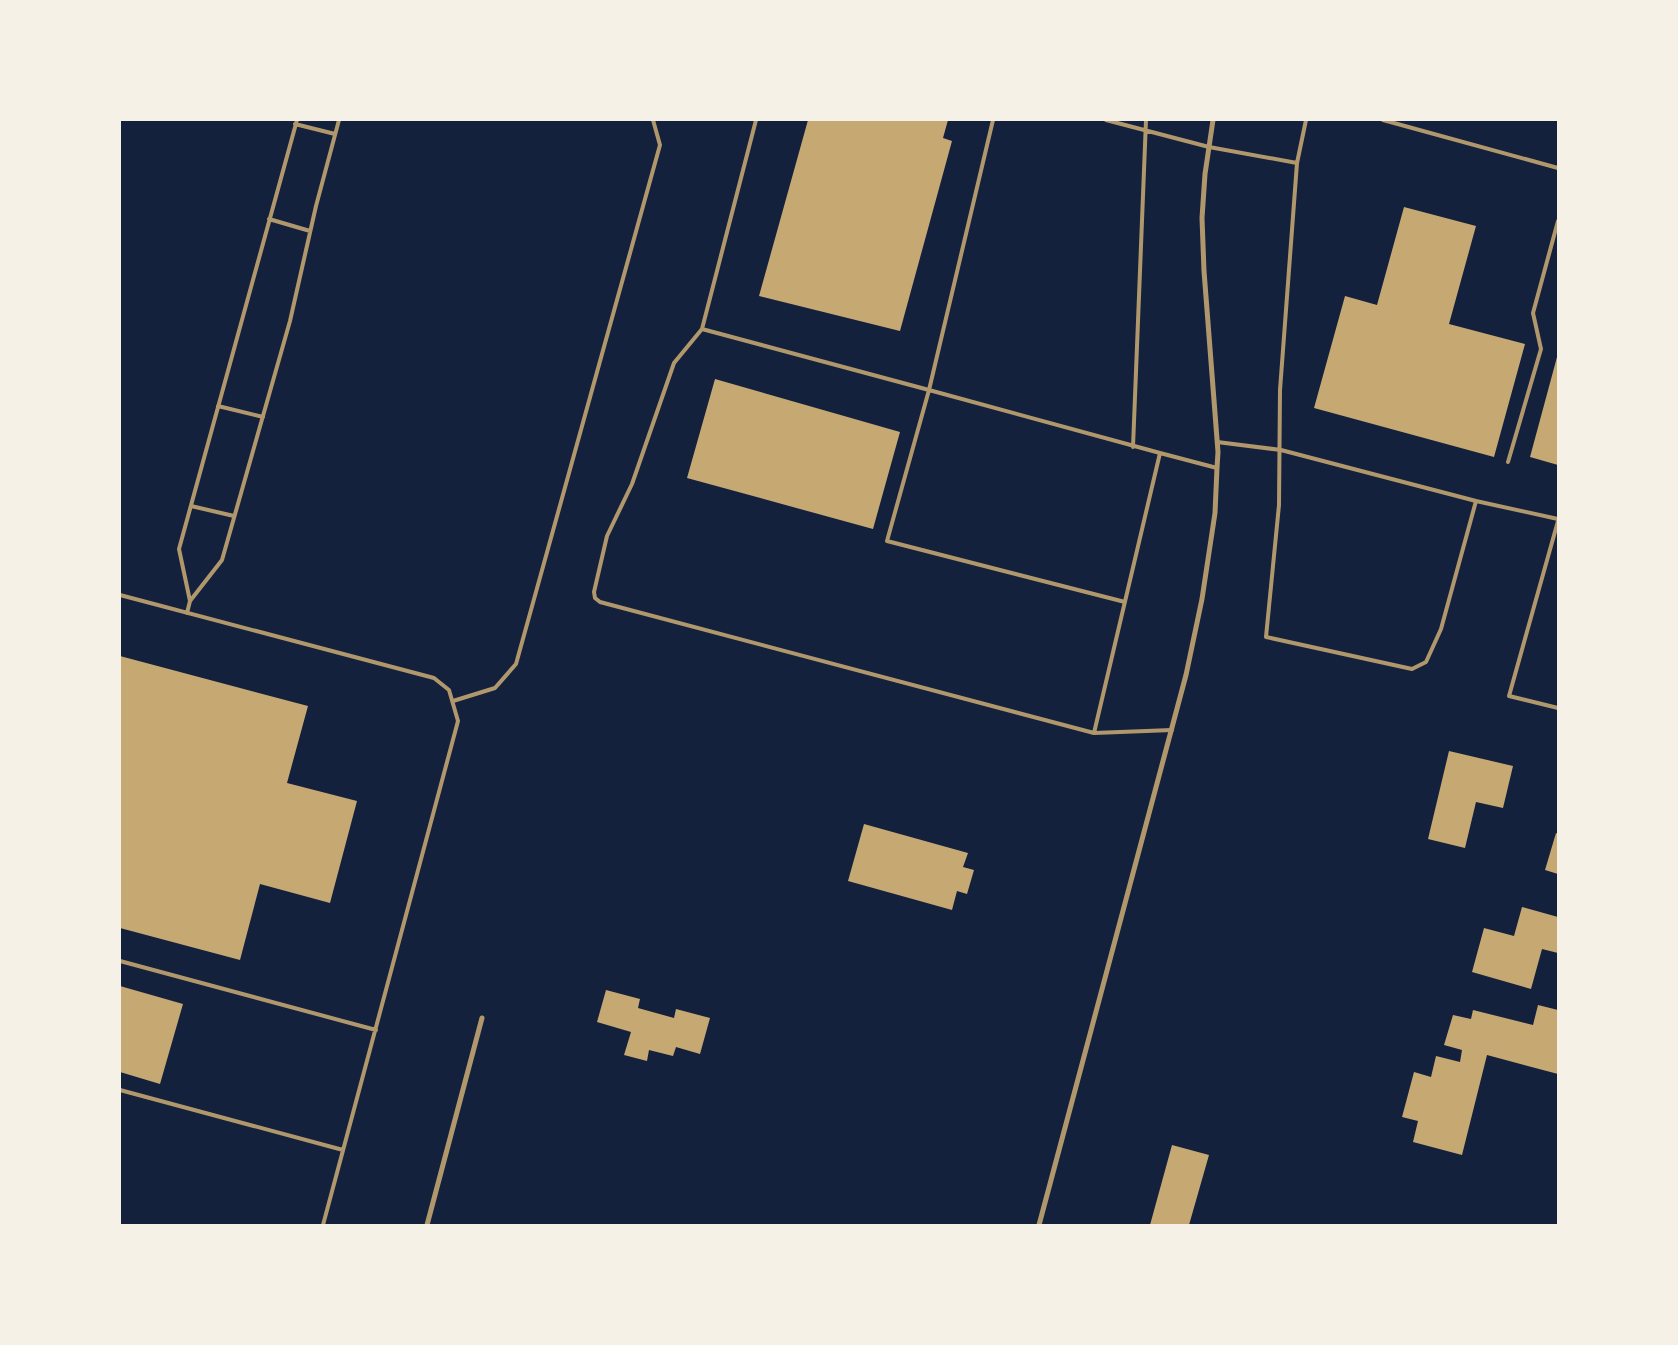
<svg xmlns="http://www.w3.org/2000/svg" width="1678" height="1345" font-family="'Sofia Sans Condensed',sans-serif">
<rect width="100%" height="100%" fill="#14213d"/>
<!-- building -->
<path fill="#c6a872" d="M 808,120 L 948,120 L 943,138 L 952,141 L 900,331 L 759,296 Z
M 1404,207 L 1476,226 L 1449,324 L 1525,344 L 1494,457 L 1314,408 L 1345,296 L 1377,305 Z
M 1557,357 L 1558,357 L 1558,465 L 1530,457 Z
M 715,379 L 900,432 L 873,529 L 687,478 Z
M 120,656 L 308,706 L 287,783 L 357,801 L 330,903 L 260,884 L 240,960 L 120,928 Z
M 1449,751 L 1513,766 L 1503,808 L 1476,802 L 1465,848 L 1428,839 Z
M 864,824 L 968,853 L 963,867 L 974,870 L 967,894 L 957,891 L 952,910 L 848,881 Z
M 1556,833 L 1558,834 L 1558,874 L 1545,870 Z
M 1522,907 L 1558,917 L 1558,953 L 1542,949 L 1531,989 L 1472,972 L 1484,928 L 1514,936 Z
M 120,986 L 183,1004 L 160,1084 L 120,1072 Z
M 606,990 L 640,999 L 638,1008 L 674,1018 L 676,1009 L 710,1018 L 700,1054 L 676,1047 L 673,1056 L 649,1050 L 647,1061 L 624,1055 L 631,1032 L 597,1022 Z
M 1538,1005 L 1558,1010 L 1558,1074 L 1487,1055 L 1462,1155 L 1413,1142 L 1418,1121 L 1402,1117 L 1414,1072 L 1431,1077 L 1436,1056 L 1460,1062 L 1462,1050 L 1444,1045 L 1453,1015 L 1471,1019 L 1473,1010 L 1533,1025 Z
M 1172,1145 L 1209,1155 L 1189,1225 L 1150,1225 Z"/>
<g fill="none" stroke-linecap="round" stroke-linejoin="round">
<!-- service -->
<path stroke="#b1986c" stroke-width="4" d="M 993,120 L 929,390 L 887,541 L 1125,602
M 1106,120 L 1209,147 L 1297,163 L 1280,390 L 1279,505 L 1266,637 L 1412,669 L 1426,662 L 1441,629 L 1476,501 L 1281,450 L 1217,442
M 1383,120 L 1558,168
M 295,124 L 335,134
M 1297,163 L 1306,120
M 269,219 L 310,231
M 702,329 L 929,390 L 1160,453 L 1094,733 L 600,602 L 595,598 L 594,592 L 607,536 L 632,484 L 674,363 L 702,329 L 756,120
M 218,406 L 263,417
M 1133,447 L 1146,120
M 1160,453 L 1217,468
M 1508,462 L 1541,349 L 1533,313 L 1558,221
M 1476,501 L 1558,519
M 191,506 L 234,516
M 1558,521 L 1509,696 L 1558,708
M 120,595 L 434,678 L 449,690 L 458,721 L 323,1225
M 190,601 L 179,549 L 297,120
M 187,613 L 190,601 L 222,560 L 290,321 L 316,206 L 339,120
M 453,701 L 495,688 L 516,664 L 660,145 L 653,120
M 1094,733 L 1172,730
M 120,961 L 376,1030
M 120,1090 L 343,1150"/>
<!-- minor -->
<path stroke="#b1986c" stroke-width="5" d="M 427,1225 L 482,1018
M 1039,1225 L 1186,675 L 1202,599 L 1215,513 L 1217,468 L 1218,452 L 1204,271 L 1202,218 L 1205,174 L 1213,120"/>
</g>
<!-- border -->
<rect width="1678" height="1345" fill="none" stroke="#f6f1e7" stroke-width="242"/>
</svg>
